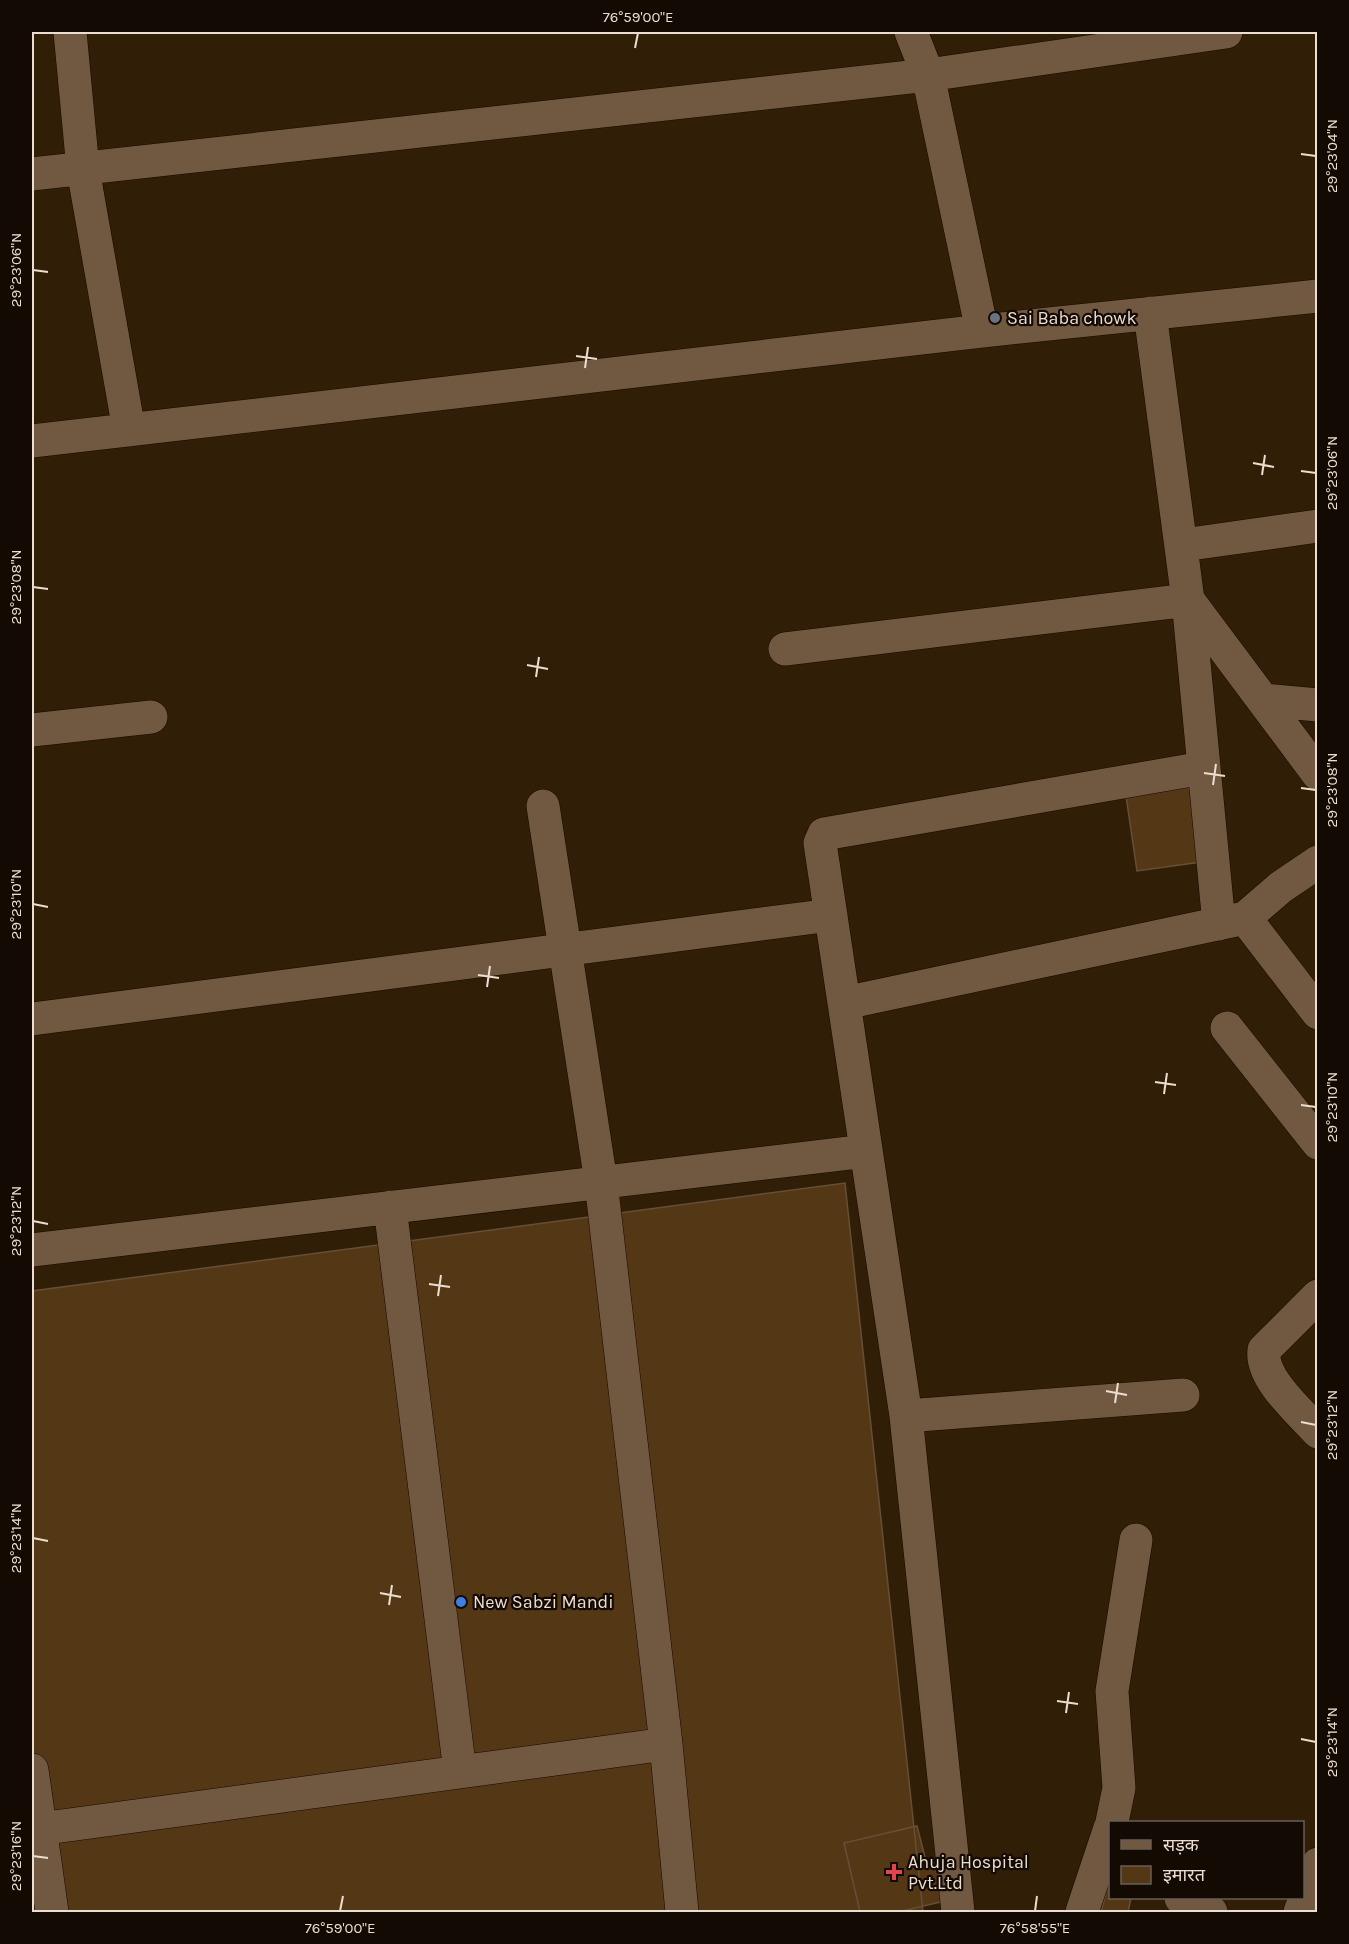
<svg xmlns="http://www.w3.org/2000/svg" width="1349" height="1944" font-family="Karla,'Noto Sans Devanagari',sans-serif">
<rect width="100%" height="100%" fill="#311e06"/>
<!-- building -->
<path fill="#543816" stroke="#654f36" stroke-width="1.5" d="M 1197,786 L 1208,861 L 1137,871 L 1126,796 Z
M 845,1183 L 923,1912 L 32,1912 L 32,1291 Z
M 917,1826 L 927,1865 L 936,1863 L 945,1901 L 898,1912 L 860,1912 L 844,1843 Z
M 1110,1877 L 1110,1898 L 1131,1898 L 1128,1912 L 1101,1912 Z"/>
<g fill="none" stroke-linecap="round" stroke-linejoin="round">
<defs>
<path id="minor" d="M 70,32 L 83,169 L 129,430
M 911,32 L 928,75 L 982,331
M 32,174 L 928,75 L 1226,32
M 1150,313 L 1188,600 L 1318,774
M 32,441 L 982,331 L 1318,296
M 1183,545 L 1318,526
M 785,649 L 1188,600 L 1219,924
M 1263,700 L 1318,705
M 32,730 L 151,717
M 543,806 L 601,1182 L 666,1744 L 682,1912
M 1245,918 L 1318,1013
M 845,1003 L 1245,918 L 1281,887 L 1318,862
M 32,1019 L 831,915
M 1227,1028 L 1318,1143
M 390,1207 L 460,1772
M 32,1250 L 866,1151
M 1318,1296 L 1264,1350 C 1260,1378 1300,1412 1318,1432
M 906,1416 L 1183,1395
M 32,1770 L 52,1912
M 1112,1822 L 1119,1788 L 1112,1691 L 1136,1540
M 32,1830 L 666,1744
M 1181,1898 L 1211,1912
M 958,1912 L 906,1416 L 820,843 L 824,834 L 1203,768
M 1082,1912 L 1110,1828
M 1300,1912 L 1318,1864"/>
</defs>
<!-- minor casing -->
<use href="#minor" stroke="#180700" stroke-width="34"/>
<!-- minor -->
<use href="#minor" stroke="#705940" stroke-width="33"/>
</g>
<!-- ticks -->
<path fill="none" stroke="#ebddd0" stroke-width="2" d="M 635,48 L 638,33M 1301,154 L 1316,156M 33,270 L 48,272M 576,356 L 597,359M 585,368 L 588,347M 1253,463 L 1274,467M 1301,471 L 1316,473M 1262,475 L 1265,455M 33,587 L 48,589M 527,665 L 548,669M 536,677 L 539,657M 1204,773 L 1225,776M 1213,785 L 1216,764M 1301,788 L 1316,790M 33,904 L 48,907M 478,975 L 499,978M 487,987 L 490,966M 1155,1082 L 1176,1085M 1164,1094 L 1167,1073M 1301,1105 L 1316,1107M 33,1221 L 48,1224M 429,1284 L 450,1287M 438,1296 L 441,1275M 1106,1391 L 1127,1395M 1115,1403 L 1118,1383M 1301,1422 L 1316,1425M 33,1538 L 48,1541M 380,1593 L 401,1597M 389,1605 L 392,1585M 1057,1701 L 1078,1704M 1066,1713 L 1069,1692M 1301,1739 L 1316,1742M 33,1856 L 48,1858M 340,1911 L 343,1896M 1035,1911 L 1037,1896"/>
<!-- markers -->
<circle fill="#6b7280" stroke="#130a03" stroke-width="2" cx="995" cy="318" r="6"/>
<circle fill="#3f7fe0" stroke="#130a03" stroke-width="2" cx="461" cy="1602" r="6"/>
<path fill="#e0444e" stroke="#130a03" stroke-width="2" d="M891 1863h6v6h6v6h-6v6h-6v-6h-6v-6h6z"/>
<g text-anchor="middle" dominant-baseline="central" stroke-width="4.5" stroke-linejoin="round" paint-order="stroke">
<!-- poi labels -->
<g font-size="18" fill="#ebddd0" stroke="#130a03" text-anchor="start">
<text x="1007" y="318">Sai Baba chowk</text>
<text x="473" y="1602">New Sabzi Mandi</text>
<text x="908" y="1862">Ahuja Hospital<tspan x="908" dy="21">Pvt.Ltd</tspan></text>
</g>
</g>
<!-- border -->
<rect width="1349" height="1944" fill="none" stroke="#130a03" stroke-width="66"/>
<!-- legend -->
<rect x="1109" y="1821" width="195" height="78" fill="#130a03" stroke="#695e55" stroke-width="1.5"/>
<rect x="1121" y="1840" width="30" height="9" fill="#705940" stroke="#695e55" stroke-width="1.5"/>
<text x="1163" y="1851" font-size="18" fill="#ebddd0">सड़क</text>
<rect x="1121" y="1866" width="30" height="18" fill="#543816" stroke="#695e55" stroke-width="1.5"/>
<text x="1163" y="1881" font-size="18" fill="#ebddd0">इमारत</text>
<rect x="33" y="33" width="1283" height="1878" fill="none" stroke="#ebddd0" stroke-width="2"/>
<g font-size="15" text-anchor="middle" fill="#ebddd0">
<text x="638" y="22">76°59'00"E</text>
<text transform="translate(1332 156) rotate(-90)" y="5">29°23'04"N</text>
<text transform="translate(16 270) rotate(-90)" y="5">29°23'06"N</text>
<text transform="translate(1332 473) rotate(-90)" y="5">29°23'06"N</text>
<text transform="translate(16 587) rotate(-90)" y="5">29°23'08"N</text>
<text transform="translate(1332 790) rotate(-90)" y="5">29°23'08"N</text>
<text transform="translate(16 904) rotate(-90)" y="5">29°23'10"N</text>
<text transform="translate(1332 1107) rotate(-90)" y="5">29°23'10"N</text>
<text transform="translate(16 1221) rotate(-90)" y="5">29°23'12"N</text>
<text transform="translate(1332 1425) rotate(-90)" y="5">29°23'12"N</text>
<text transform="translate(16 1538) rotate(-90)" y="5">29°23'14"N</text>
<text transform="translate(1332 1742) rotate(-90)" y="5">29°23'14"N</text>
<text transform="translate(16 1856) rotate(-90)" y="5">29°23'16"N</text>
<text x="340" y="1933">76°59'00"E</text>
<text x="1035" y="1933">76°58'55"E</text>
</g>
</svg>
